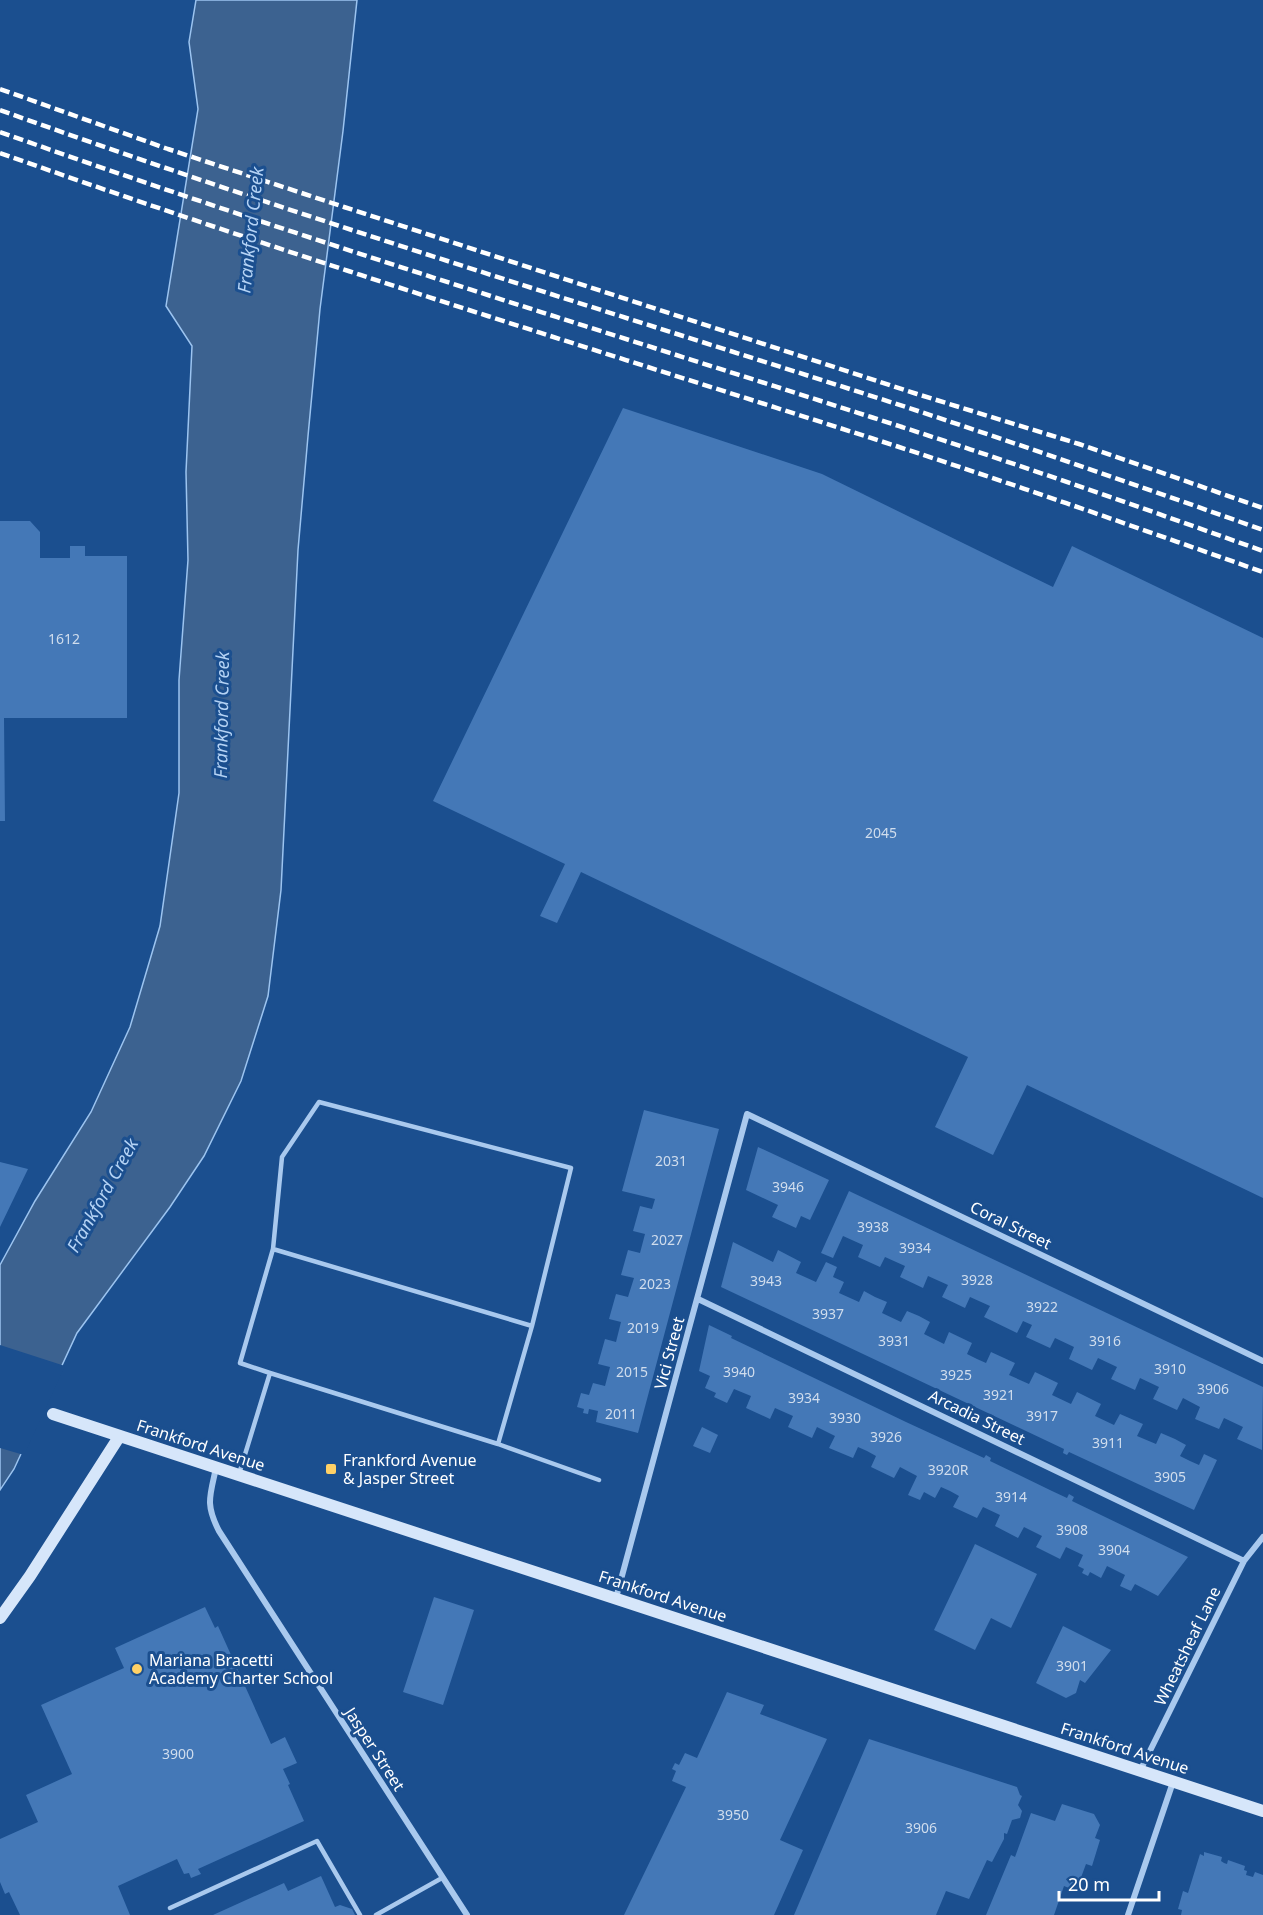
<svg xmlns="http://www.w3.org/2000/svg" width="1263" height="1915" font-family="'Noto Sans',sans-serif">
<rect width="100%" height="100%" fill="#1b4f8f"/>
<!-- water -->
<path fill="#3c6290" stroke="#9cc4f0" stroke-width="1.5" d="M 196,0 L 357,0 L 343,131 L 320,309 L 308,436 L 298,550 L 281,890 L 268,996 L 241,1081 L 204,1156 L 170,1207 L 77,1333 L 14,1469 L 0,1490 L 0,1265 L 35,1201 L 91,1112 L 130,1027 L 160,926 L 179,793 L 179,680 L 188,560 L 186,472 L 192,346 L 166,306 L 198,109 L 189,42 Z"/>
<!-- pier -->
<path fill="#1b4f8f" d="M 0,1345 L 65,1366 L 24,1455 L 0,1448 Z"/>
<!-- building -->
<path fill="#4478b7" d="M 623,408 L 822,474 L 1053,587 L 1072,546 L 1263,638 L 1263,1198 L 1027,1085 L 993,1155 L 935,1127 L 968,1057 L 581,872 L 557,923 L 540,916 L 565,864 L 433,801 Z
M 0,521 L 30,521 L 40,532 L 40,558 L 70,558 L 70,546 L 85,546 L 85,556 L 127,556 L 127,718 L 4,718 L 5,821 L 0,821 Z
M 644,1110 L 719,1129 L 638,1433 L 596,1422 L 598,1411 L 589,1409 L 588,1414 L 583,1413 L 584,1409 L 577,1407 L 581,1393 L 589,1395 L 593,1383 L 605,1386 L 610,1367 L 598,1364 L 605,1339 L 616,1342 L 621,1322 L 609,1319 L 616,1294 L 628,1297 L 634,1278 L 621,1275 L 628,1250 L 640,1253 L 645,1234 L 633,1231 L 640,1206 L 652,1209 L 655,1199 L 622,1191 Z
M 758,1147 L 829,1180 L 810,1220 L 801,1216 L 796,1228 L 772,1217 L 778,1205 L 746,1190 Z
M 0,1162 L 28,1169 L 0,1227 Z
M 849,1191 L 1263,1387 L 1262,1450 L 1237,1439 L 1243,1427 L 1224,1418 L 1219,1429 L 1195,1419 L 1200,1407 L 1183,1398 L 1177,1410 L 1153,1399 L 1159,1387 L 1140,1378 L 1135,1390 L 1111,1379 L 1117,1367 L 1098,1358 L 1092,1370 L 1069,1359 L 1074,1347 L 1055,1338 L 1050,1348 L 1026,1337 L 1032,1325 L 1023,1321 L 1017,1333 L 984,1317 L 990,1306 L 970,1297 L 965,1308 L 942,1297 L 948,1285 L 928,1276 L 923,1288 L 900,1277 L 905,1266 L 885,1257 L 880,1267 L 858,1257 L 863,1245 L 843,1236 L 833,1258 L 821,1253 Z
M 733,1242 L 773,1262 L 778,1250 L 801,1262 L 796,1273 L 816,1282 L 826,1262 L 837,1267 L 833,1277 L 844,1282 L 839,1293 L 859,1302 L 864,1291 L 875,1297 L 887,1302 L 882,1313 L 901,1322 L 907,1311 L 919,1316 L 930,1322 L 924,1334 L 944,1344 L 949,1332 L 972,1343 L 967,1354 L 977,1359 L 986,1363 L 991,1352 L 1015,1363 L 1009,1375 L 1029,1384 L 1035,1372 L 1058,1383 L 1052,1395 L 1071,1404 L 1077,1392 L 1101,1404 L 1095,1416 L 1114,1425 L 1120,1414 L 1143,1424 L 1137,1436 L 1156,1444 L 1161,1433 L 1175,1439 L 1186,1445 L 1180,1456 L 1190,1461 L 1199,1465 L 1204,1454 L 1217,1460 L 1194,1510 L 1069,1452 L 1067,1455 L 1063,1453 L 1064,1449 L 721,1287 Z
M 709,1325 L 732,1336 L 731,1338 L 906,1422 L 984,1458 L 986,1455 L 991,1458 L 990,1461 L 1052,1491 L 1067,1498 L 1069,1494 L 1074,1497 L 1072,1501 L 1188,1557 L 1158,1596 L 1135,1584 L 1131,1591 L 1120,1586 L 1125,1575 L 1107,1566 L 1101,1578 L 1090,1572 L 1088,1576 L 1082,1573 L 1084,1569 L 1078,1566 L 1083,1555 L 1066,1547 L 1060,1559 L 1036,1547 L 1042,1536 L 1024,1527 L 1018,1538 L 995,1526 L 1000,1515 L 983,1507 L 977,1518 L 953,1507 L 959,1496 L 950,1491 L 941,1487 L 935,1498 L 924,1492 L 920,1500 L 908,1495 L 917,1476 L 900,1467 L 894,1478 L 871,1467 L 876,1456 L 867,1451 L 858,1447 L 853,1458 L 829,1448 L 835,1436 L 817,1427 L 812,1438 L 788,1427 L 793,1416 L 775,1408 L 770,1419 L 746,1408 L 751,1396 L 734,1389 L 727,1403 L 714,1397 L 716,1393 L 705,1388 L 710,1376 L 699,1371 Z
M 702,1427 L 718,1435 L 710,1453 L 693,1446 Z
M 975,1544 L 1037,1574 L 1011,1628 L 991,1618 L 975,1650 L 934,1630 Z
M 434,1597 L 474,1610 L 443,1705 L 403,1692 Z
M 205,1607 L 215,1628 L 218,1626 L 271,1744 L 285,1737 L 297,1763 L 283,1769 L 290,1784 L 288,1785 L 304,1821 L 198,1869 L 201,1874 L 191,1878 L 189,1873 L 184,1874 L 177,1859 L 118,1886 L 130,1915 L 20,1915 L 9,1892 L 5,1894 L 0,1882 L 0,1839 L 38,1822 L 26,1795 L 72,1774 L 41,1705 L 124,1668 L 115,1648 Z
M 1063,1626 L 1111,1650 L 1085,1683 L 1080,1680 L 1076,1693 L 1066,1698 L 1036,1683 Z
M 727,1692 L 764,1705 L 760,1714 L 827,1739 L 780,1840 L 803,1850 L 774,1915 L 624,1915 L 686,1787 L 672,1781 L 676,1771 L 672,1769 L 675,1763 L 679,1765 L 685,1753 L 697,1758 Z
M 869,1739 L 1017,1787 L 1020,1795 L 1022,1796 L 1018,1805 L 1022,1811 L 1020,1818 L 1012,1820 L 1007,1834 L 1004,1833 L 1004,1839 L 992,1862 L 987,1860 L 969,1899 L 946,1891 L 936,1915 L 794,1915 Z
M 1062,1804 L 1094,1814 L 1100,1825 L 1095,1838 L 1100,1840 L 1092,1866 L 1086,1864 L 1076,1891 L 1064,1886 L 1054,1915 L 986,1915 L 1011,1855 L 1015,1857 L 1031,1813 L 1055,1821 Z
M 1204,1852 L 1222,1857 L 1221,1861 L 1224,1863 L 1227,1864 L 1228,1860 L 1245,1866 L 1244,1870 L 1247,1871 L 1246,1875 L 1253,1877 L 1255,1872 L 1263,1875 L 1263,1915 L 1181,1915 L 1182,1910 L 1178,1909 L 1183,1891 L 1188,1893 L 1200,1854 L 1204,1856 Z
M 321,1876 L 335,1907 L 340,1905 L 352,1909 L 355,1915 L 213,1915 L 284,1883 L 288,1891 Z"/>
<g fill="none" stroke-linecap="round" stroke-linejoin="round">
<!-- lane -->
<path stroke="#a9c9ee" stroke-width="4.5" d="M 273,1249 L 282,1157 L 319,1102 L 571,1168 L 532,1326
M 270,1373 L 240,1363 L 273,1249 L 532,1326 L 498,1444
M 239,1474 L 270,1373 L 498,1444 L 599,1480
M 170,1908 L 317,1841 L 360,1915
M 376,1915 L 442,1878"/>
<!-- street -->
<path stroke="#a9c9ee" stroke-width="6" d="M 698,1299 L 1244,1561
M 216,1468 C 210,1496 205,1504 219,1531 L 467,1915
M 616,1598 L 747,1114 L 1263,1361
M 1140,1771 L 1244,1561 L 1263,1537
M 1128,1915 L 1173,1782"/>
<!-- secondary -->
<path stroke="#d6e6fa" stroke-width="12" d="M 53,1414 L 1263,1811
M 0,1618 L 30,1576 L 119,1437"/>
<!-- rail -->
<path stroke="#fff" stroke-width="4.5" stroke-dasharray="10 4.5" stroke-linecap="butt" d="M 0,89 L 168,149 L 344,207 L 917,394 L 1079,444 L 1263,508
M 0,110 C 300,218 605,310 909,408 C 1027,447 1145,488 1263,530
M 0,132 C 298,238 601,330 902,427 C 1023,466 1143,508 1263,551
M 0,153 C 296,258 597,350 896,446 C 1019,486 1141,529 1263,572"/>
</g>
<!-- markers -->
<g fill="#ffd166" stroke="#1b4f8f" stroke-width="2">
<rect x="325" y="1463" width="12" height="12" rx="3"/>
<circle cx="137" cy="1669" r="6"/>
</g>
<g text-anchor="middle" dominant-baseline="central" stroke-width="6" stroke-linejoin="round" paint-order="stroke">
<!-- number labels -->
<g font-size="14" fill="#d0dded">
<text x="64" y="638">1612</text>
<text x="881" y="832">2045</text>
<text x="671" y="1160">2031</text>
<text x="788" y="1186">3946</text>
<text x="873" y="1226">3938</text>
<text x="667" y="1239">2027</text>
<text x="915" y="1247">3934</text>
<text x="977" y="1279">3928</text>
<text x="766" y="1280">3943</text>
<text x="655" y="1283">2023</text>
<text x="1042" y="1306">3922</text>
<text x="828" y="1313">3937</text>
<text x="643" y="1327">2019</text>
<text x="894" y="1340">3931</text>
<text x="1105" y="1340">3916</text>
<text x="1170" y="1368">3910</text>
<text x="632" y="1371">2015</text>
<text x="739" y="1371">3940</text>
<text x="956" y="1374">3925</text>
<text x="1213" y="1388">3906</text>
<text x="999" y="1394">3921</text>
<text x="804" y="1397">3934</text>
<text x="621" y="1413">2011</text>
<text x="1042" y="1415">3917</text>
<text x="845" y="1417">3930</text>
<text x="886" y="1436">3926</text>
<text x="1108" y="1442">3911</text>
<text x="948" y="1469">3920R</text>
<text x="1170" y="1476">3905</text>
<text x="1011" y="1496">3914</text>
<text x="1072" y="1529">3908</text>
<text x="1114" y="1549">3904</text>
<text x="1072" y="1665">3901</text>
<text x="178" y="1753">3900</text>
<text x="733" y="1814">3950</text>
<text x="921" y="1827">3906</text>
</g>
<!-- street labels -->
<g font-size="16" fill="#fff" stroke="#1b4f8f">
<text transform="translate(1011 1225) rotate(26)">Coral Street</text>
<text transform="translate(669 1353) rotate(-75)">Vici Street</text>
<text transform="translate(977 1417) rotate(26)">Arcadia Street</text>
<text transform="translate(201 1445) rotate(18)">Frankford Avenue</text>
<text transform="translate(663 1596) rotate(18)">Frankford Avenue</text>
<text transform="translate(1187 1646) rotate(-64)">Wheatsheaf Lane</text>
<text transform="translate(1125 1748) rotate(18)">Frankford Avenue</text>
<text transform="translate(375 1749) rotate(57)">Jasper Street</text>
</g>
<!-- poi labels -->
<g font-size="16" fill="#fff" stroke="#1b4f8f" text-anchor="start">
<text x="343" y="1460">Frankford Avenue<tspan x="343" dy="18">&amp; Jasper Street</tspan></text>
<text x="149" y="1660">Mariana Bracetti<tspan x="149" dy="18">Academy Charter School</tspan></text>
</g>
<!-- water labels -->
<g font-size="18" font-style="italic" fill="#b5d3f5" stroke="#1b4f8f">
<text transform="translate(250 230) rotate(-84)">Frankford Creek</text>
<text transform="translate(221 715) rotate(-89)">Frankford Creek</text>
<text transform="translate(102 1195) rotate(-61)">Frankford Creek</text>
</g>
</g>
<!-- scale -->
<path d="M1059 1891v9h100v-9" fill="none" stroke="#ffffff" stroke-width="3"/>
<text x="1068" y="1891" font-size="18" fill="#ffffff" stroke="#1b4f8f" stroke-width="4.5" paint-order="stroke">20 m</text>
</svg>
